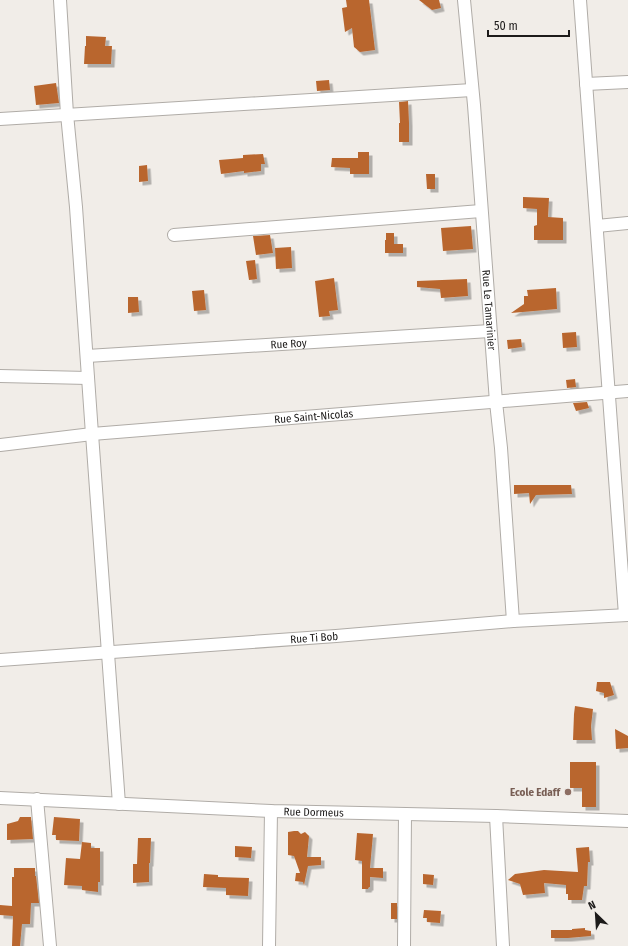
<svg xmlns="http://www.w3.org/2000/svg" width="628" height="946" font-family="'Fira Sans Condensed',sans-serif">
<defs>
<filter id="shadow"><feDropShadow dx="3.5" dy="3.5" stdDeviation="0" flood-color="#0004"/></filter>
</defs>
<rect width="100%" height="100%" fill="#f1ede8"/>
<!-- building -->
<path fill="#b9662f" filter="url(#shadow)" d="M 346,0 L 369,0 L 375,50 L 360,52 L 354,47 L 352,28 L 345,32 L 342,8 L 347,7 Z
M 419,0 L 439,0 L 441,8 L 432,10 Z
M 86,36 L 106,37 L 105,46 L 112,46 L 111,64 L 84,64 L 85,46 L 86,46 Z
M 329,80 L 330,90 L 317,91 L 316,81 Z
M 56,83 L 59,103 L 36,105 L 34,86 Z
M 408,101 L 409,123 L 409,142 L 399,142 L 399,123 L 400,123 L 399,102 Z
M 358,152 L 369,152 L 369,174 L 350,174 L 350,168 L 331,167 L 332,158 L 358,158 Z
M 263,154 L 265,164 L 261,164 L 261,171 L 244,173 L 244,171 L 221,174 L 219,160 L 243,158 L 243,155 Z
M 147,165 L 148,181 L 139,182 L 139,166 Z
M 426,174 L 435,174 L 435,189 L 427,189 Z
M 523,197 L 549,198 L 548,217 L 563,218 L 563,240 L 534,240 L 534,226 L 537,225 L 537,209 L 523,208 Z
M 471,226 L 473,249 L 443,251 L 441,228 Z
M 386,233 L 394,233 L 394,244 L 403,244 L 403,253 L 385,253 L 385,240 L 386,240 Z
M 270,235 L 273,253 L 256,255 L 253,236 Z
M 291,247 L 292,268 L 276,269 L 275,248 Z
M 255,260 L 257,279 L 249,280 L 246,261 Z
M 334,278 L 338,310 L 329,311 L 330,316 L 319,317 L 315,281 Z
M 467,279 L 468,296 L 441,298 L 440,289 L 417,287 L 417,281 Z
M 556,288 L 557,309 L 511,313 L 524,304 L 524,296 L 528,296 L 527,290 Z
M 204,290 L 206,310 L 194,311 L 192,291 Z
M 128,297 L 138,297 L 139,312 L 128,313 Z
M 576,332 L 577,347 L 563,348 L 562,333 Z
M 521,339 L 522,347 L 508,349 L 507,340 Z
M 575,379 L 576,387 L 567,388 L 566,380 Z
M 587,402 L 589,408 L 576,411 L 573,403 Z
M 514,485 L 571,485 L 572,494 L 536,495 L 530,504 L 529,493 L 514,494 Z
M 597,682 L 610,682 L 614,695 L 604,698 L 604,693 L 596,691 Z
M 575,706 L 593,709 L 591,726 L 592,740 L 573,740 L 574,714 Z
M 615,729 L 628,736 L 628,748 L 616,749 Z
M 570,762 L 596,762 L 596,807 L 582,807 L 582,788 L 570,788 Z
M 20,817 L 31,817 L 33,839 L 7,840 L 7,824 L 18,821 Z
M 54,817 L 80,819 L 79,841 L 56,840 L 56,835 L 52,835 Z
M 294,831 L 298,831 L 301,834 L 305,832 L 309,836 L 307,857 L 321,857 L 321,865 L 308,866 L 304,885 L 303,882 L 295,881 L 296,873 L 300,873 L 294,856 L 288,855 L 288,832 Z
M 357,833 L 373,834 L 370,868 L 383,868 L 383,878 L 370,877 L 370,887 L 369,887 L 368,889 L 362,889 L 362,861 L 355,860 Z
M 138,838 L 151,838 L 150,863 L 149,863 L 149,882 L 133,883 L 133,864 L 137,864 Z
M 82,842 L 91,843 L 91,848 L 100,848 L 100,882 L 98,882 L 98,892 L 82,890 L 82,886 L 64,885 L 66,858 L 80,859 Z
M 235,846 L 252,847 L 251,858 L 235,857 Z
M 589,847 L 590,862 L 588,862 L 587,886 L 584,886 L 582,900 L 568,900 L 568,894 L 566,894 L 566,885 L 544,883 L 545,893 L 523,895 L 520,884 L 508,880 L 515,874 L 544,870 L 578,872 L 576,848 Z
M 14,868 L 35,868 L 35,876 L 36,876 L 39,903 L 31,903 L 30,924 L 22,924 L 20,946 L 12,946 L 13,916 L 0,915 L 0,905 L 12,906 L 12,877 L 14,877 Z
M 204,874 L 218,875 L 218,877 L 249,878 L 248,896 L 226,895 L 226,888 L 203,887 Z
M 423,874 L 434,875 L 433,885 L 423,884 Z
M 391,903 L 397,903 L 397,919 L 391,919 Z
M 424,910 L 441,911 L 440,923 L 427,922 L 427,918 L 423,918 Z
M 585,928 L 585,930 L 591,931 L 591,936 L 568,938 L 551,938 L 551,930 L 572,930 L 572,929 Z"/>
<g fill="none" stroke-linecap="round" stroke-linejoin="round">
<defs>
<g id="minor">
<path d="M 60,0 L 67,114 L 76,207 L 92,434 L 119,804"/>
<path id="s1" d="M 464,0 L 474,105 L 496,402 L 501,448 L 513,621"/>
<path d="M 580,0 L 625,615"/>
<path d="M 586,84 L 628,82"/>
<path d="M 0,119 L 472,90"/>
<path d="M 597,226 L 628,223"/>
<path d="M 174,235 L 481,211"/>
<path id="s2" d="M 87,356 L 490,331"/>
<path d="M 0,376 L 88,378"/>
<path id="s3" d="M 0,445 L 92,434 L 628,391"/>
<path id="s4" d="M 0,660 L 336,636 L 513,621 L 628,615"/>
<path id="s5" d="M 0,798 L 271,811 L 496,816 L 628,821"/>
<path d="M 37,799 L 50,946"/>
<path d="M 496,816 L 503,946"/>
<path d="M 269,946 L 271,811"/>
<path d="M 404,946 L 405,814"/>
</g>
</defs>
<!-- minor casing -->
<use href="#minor" stroke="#b0aca7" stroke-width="14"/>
<!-- minor -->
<use href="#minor" stroke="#fff" stroke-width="12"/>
</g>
<!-- markers -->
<circle fill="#8d6e63" stroke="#f1ede8" stroke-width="1.5" cx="568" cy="792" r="4"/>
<g text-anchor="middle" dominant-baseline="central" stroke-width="3.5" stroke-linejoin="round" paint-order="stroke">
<!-- street labels -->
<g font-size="11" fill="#1d1b1a" stroke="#f1ede8">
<text stroke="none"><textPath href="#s1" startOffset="311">Rue Le Tamarinier</textPath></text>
<text stroke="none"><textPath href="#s2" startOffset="202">Rue Roy</textPath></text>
<text stroke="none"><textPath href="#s3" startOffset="315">Rue Saint-Nicolas</textPath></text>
<text stroke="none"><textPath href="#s4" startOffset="315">Rue Ti Bob</textPath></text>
<text stroke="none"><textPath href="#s5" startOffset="314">Rue Dormeus</textPath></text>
</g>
<!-- education labels -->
<g font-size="11" font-weight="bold" fill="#785e54" stroke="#f1ede8" text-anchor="end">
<text x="560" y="792">Ecole Edaff</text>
</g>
</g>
<!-- north arrow -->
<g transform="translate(596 914) rotate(335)" stroke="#f1ede8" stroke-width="3" paint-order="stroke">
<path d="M0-3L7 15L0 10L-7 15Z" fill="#1d1b1a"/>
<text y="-6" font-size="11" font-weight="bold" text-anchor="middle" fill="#1d1b1a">N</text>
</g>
<!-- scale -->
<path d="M488 30v6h81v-6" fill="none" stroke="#1d1b1a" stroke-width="2"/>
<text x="494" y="30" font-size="12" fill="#1d1b1a" stroke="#f1ede8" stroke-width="3" paint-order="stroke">50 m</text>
</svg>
